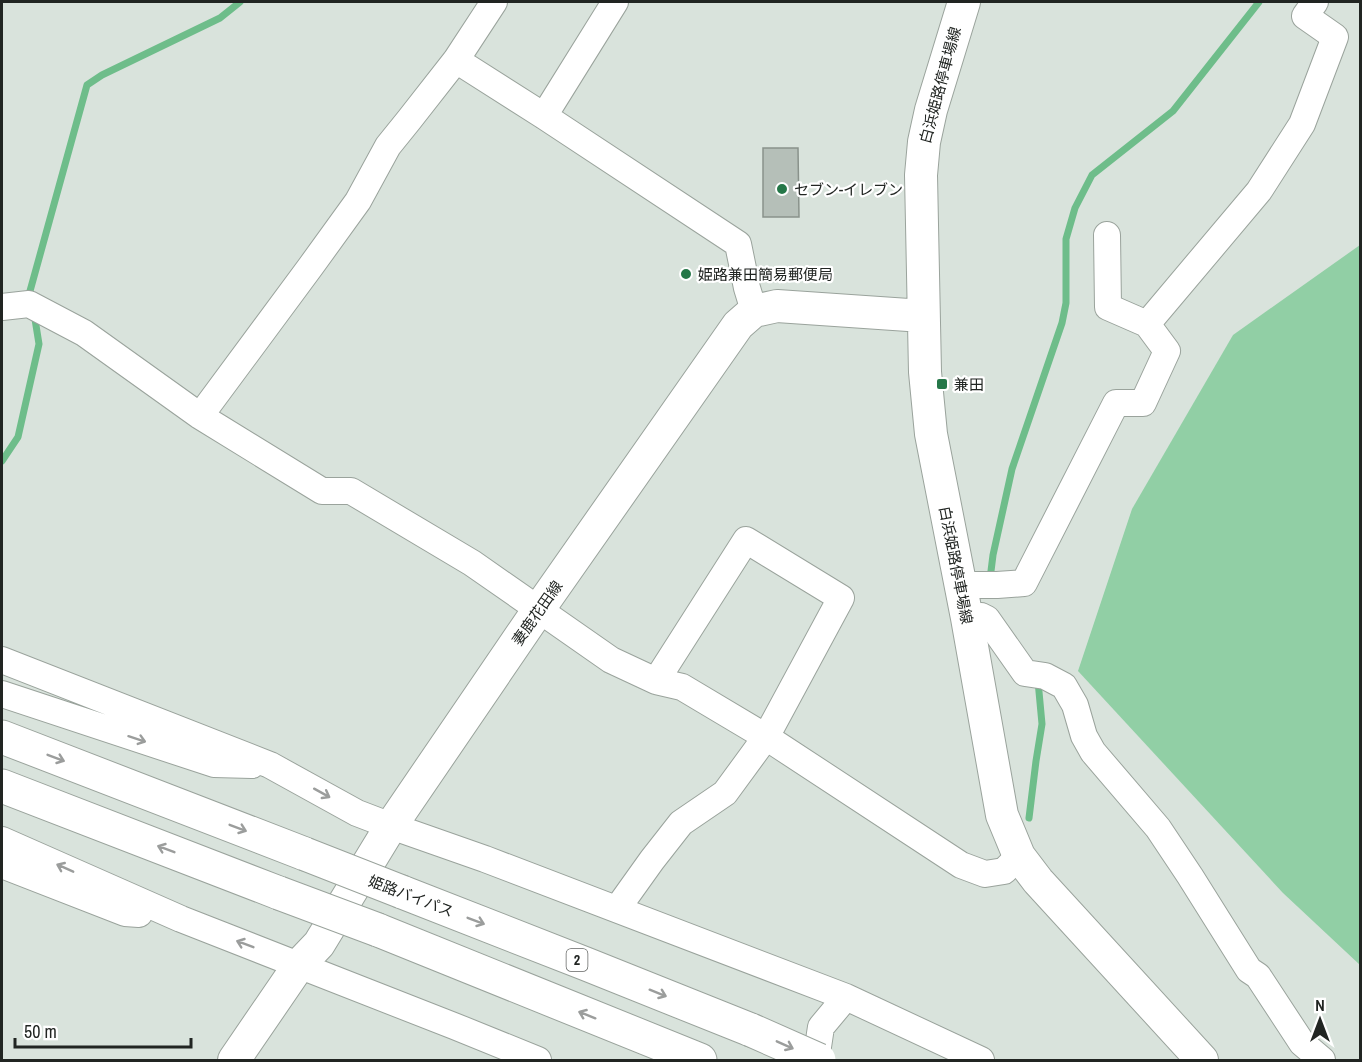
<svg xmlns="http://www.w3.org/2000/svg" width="1362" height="1062" font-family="'Archivo Narrow','Noto Sans JP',sans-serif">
<rect width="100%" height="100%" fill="#d9e3dc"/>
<!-- green -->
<path fill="#91cfa5" d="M 1360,245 L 1360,965 L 1283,893 L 1078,671 L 1132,509 L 1233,335 Z"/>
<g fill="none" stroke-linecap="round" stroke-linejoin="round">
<!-- stream -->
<path stroke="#6ebd8a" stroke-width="7" d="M 32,299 L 30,291 L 87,85 L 102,75 L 220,18 L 240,2
M 2,461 L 18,437 L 39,344 L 34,313
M 990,579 L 993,555 L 1012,469 L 1062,323 L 1066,303 L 1066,239 L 1075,208 L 1092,175 L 1173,111 L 1259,2
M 1029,818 L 1036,761 L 1042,724 L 1038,681"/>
</g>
<!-- building -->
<path fill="#b5bfb8" stroke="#89928b" stroke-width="1.5" d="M 763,148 L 798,148 L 799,217 L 763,217 Z"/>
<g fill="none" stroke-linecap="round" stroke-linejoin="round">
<defs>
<path id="minor" d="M 456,60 L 544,116 L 738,244 L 747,288 L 754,311
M 544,116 L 615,2
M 1107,235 L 1108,307 L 1147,324
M 2,307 L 29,304 L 84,333 L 200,416 L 322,491 L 351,491 L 472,563 L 611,660 L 656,681 L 682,687 L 766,737 L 961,865 L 985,874 L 1004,871 L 1019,856
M 200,416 L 311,266 L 358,201 L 388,146 L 409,120 L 456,60 L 494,2
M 960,585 L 997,585 L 1024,583 L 1116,403 L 1143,403 L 1167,351 L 1147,324 L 1259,191 L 1302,124 L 1335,37 L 1305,16 L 1315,2
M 967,618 L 981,616 L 987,619 L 1025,673 L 1045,676 L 1064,686 L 1075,705 L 1084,736 L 1093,752 L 1158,828 L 1190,876 L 1249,970 L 1258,976 L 1302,1043 L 1322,1060
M 2,660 L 270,765 L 357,813 L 391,826 L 485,859 L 846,997 L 981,1060
M 2,694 L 214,764 L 252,765
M 2,840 L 181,919 L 454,1026 L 538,1060
M 2,865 L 125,913 L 139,914
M 617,909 L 652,860 L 681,823 L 725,793 L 766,737 L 841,598 L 746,540 L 656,681
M 816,1060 L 821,1027 L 846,997"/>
<path id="major" d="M 964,2 L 931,110 L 924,142 L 921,175 L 925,372 L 931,434 L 967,618 L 1002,815 L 1019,856 L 1038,881 L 1202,1060
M 234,1060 L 299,965 L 319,944 L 391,826 L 539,609 L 738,325 L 754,311 L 777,306 L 923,316"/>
<path id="highway" d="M 2,737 L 305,854
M 2,786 L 279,893
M 402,892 L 586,964 L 751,1030
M 378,930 L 700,1060"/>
</defs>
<!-- minor casing -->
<use href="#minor" stroke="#9aa39c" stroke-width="28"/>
<!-- major casing -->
<use href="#major" stroke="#9aa39c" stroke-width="34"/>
<!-- highway casing -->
<use href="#highway" stroke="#9aa39c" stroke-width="35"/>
<!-- minor -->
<use href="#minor" stroke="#fff" stroke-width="26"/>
<!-- major -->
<use href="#major" stroke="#fff" stroke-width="32"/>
<!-- highway -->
<use href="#highway" stroke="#fff" stroke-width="33"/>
<defs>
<path id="highway-bridge" d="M 305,854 L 402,892
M 279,893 L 378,930
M 751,1030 L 819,1060"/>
</defs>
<!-- highway-bridge casing -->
<use href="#highway-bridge" stroke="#9aa39c" stroke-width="35" stroke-linecap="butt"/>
<!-- highway-bridge -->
<use href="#highway-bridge" stroke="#fff" stroke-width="33"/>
</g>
<!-- one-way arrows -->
<defs><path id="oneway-shaft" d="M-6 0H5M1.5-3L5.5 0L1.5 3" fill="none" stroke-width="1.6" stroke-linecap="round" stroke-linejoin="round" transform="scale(1.5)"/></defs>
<g stroke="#9b9d9c">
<use href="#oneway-shaft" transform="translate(137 739) rotate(18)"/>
<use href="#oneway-shaft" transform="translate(56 758) rotate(21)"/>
<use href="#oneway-shaft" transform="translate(322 793) rotate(29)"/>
<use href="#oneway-shaft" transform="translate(238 828) rotate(21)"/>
<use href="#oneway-shaft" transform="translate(166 849) rotate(-159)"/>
<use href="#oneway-shaft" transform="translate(65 868) rotate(-156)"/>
<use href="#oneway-shaft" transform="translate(476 921) rotate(21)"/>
<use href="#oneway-shaft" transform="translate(245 944) rotate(-159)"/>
<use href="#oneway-shaft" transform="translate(658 993) rotate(22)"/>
<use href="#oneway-shaft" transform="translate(587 1015) rotate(-158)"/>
<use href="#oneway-shaft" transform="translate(785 1045) rotate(24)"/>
</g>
<!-- markers -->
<g fill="#257748" stroke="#fff" stroke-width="2">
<circle cx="782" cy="189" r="6"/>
<circle cx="686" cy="274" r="6"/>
<rect x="936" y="378" width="12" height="12" rx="3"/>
</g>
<g text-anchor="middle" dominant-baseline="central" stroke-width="4.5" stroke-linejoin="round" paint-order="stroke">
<!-- shield labels -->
<rect fill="#fff" stroke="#646664" stroke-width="1.5" x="566.5" y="949" width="21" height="22" rx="4.5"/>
<g font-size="14" font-weight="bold" fill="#212522">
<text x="577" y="960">2</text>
</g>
<!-- street labels -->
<g font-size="15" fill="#212522" stroke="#fff">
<text transform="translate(940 85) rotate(-75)">白浜姫路停車場線</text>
<text transform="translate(956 565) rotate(79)">白浜姫路停車場線</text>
<text transform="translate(537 613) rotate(-55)">妻鹿花田線</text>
<text transform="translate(411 896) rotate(21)">姫路バイパス</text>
</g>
<!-- poi labels -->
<g font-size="15" fill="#212522" stroke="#fff" text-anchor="start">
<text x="794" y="189">セブン-イレブン</text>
<text x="698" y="274">姫路兼田簡易郵便局</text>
<text x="954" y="384">兼田</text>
</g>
</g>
<!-- border -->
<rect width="1362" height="1062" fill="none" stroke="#212522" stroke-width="6"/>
<!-- north arrow -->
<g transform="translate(1320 1020)" stroke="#ffffff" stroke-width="4.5" paint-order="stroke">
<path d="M0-4.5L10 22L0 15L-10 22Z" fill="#212522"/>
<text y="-9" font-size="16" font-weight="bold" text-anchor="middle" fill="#212522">N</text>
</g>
<!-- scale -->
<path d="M15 1038v9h176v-9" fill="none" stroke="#212522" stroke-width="3"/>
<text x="24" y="1038" font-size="18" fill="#212522" stroke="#ffffff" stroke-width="4.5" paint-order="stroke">50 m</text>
</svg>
